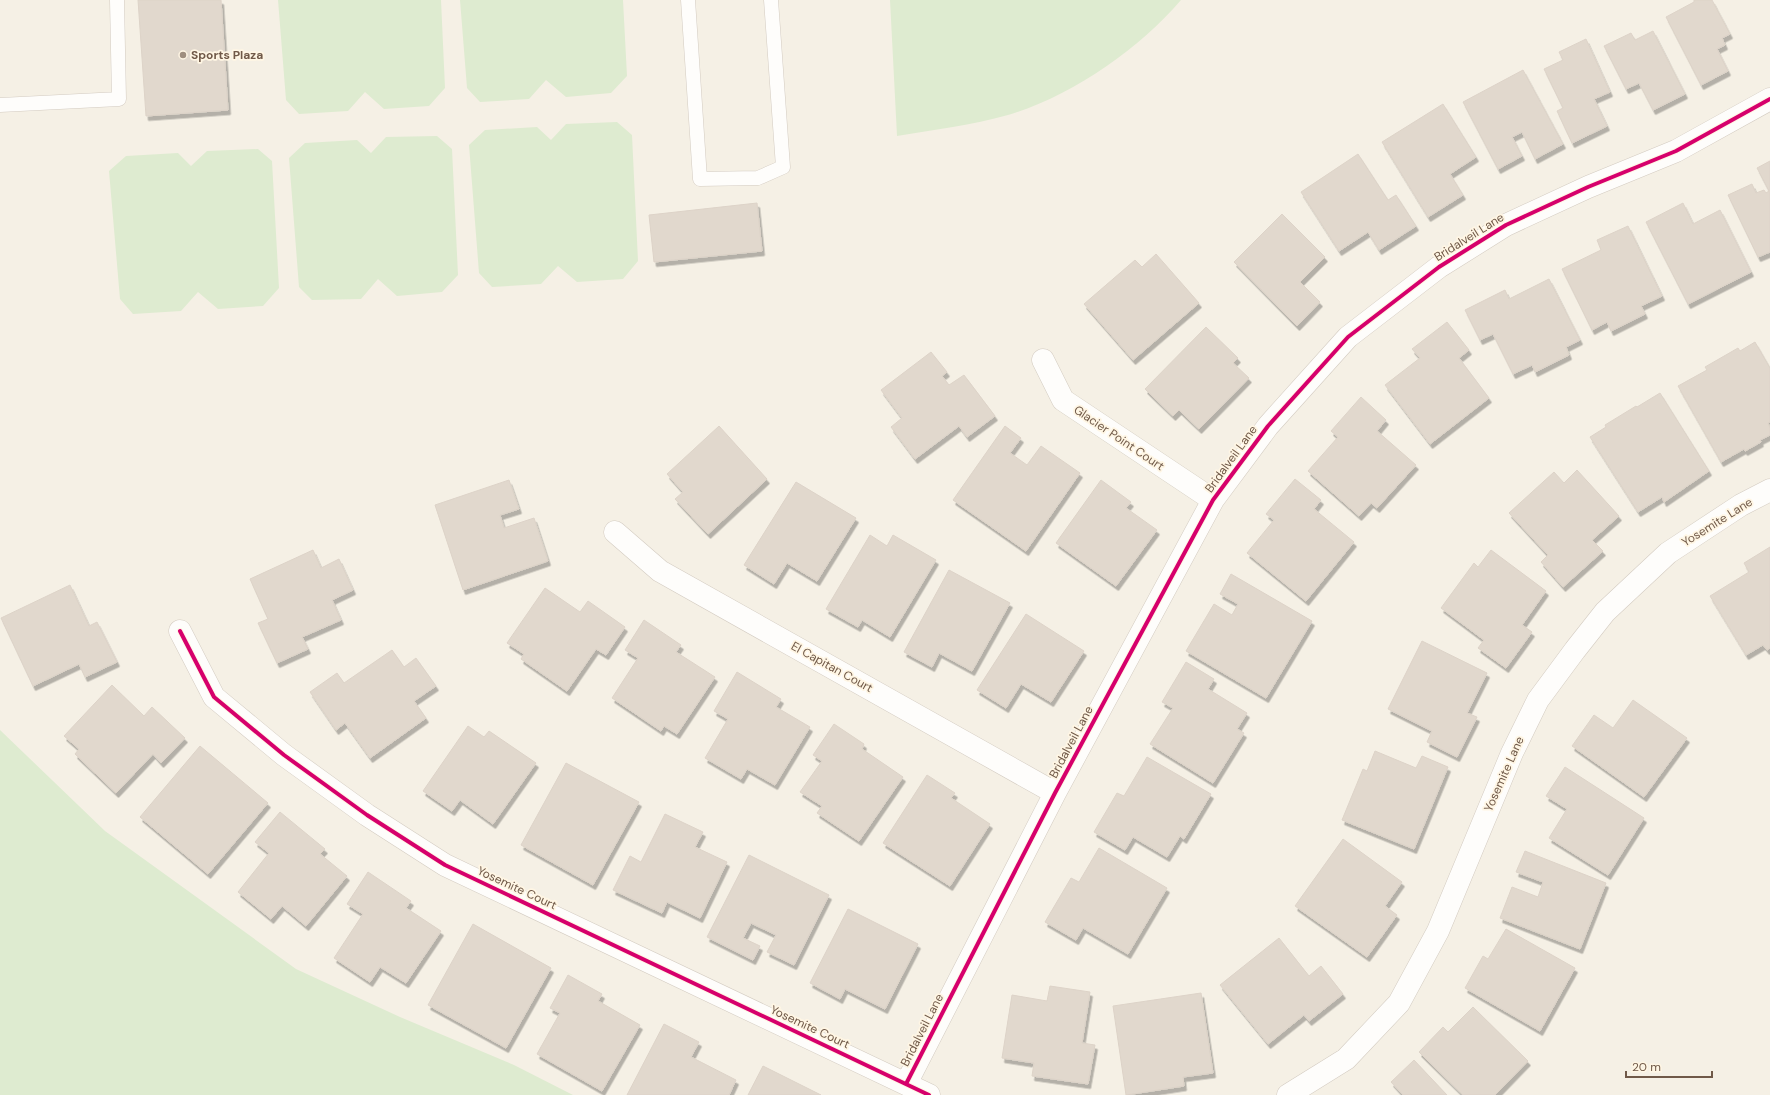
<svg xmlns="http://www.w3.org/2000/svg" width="1770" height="1095" font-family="'DM Sans',sans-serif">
<defs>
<filter id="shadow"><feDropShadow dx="2.5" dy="4.5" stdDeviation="0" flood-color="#0004"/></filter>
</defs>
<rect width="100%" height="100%" fill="#f5f0e5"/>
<!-- green -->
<path fill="#deebd0" d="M 278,0 L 441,0 L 445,88 L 429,106 L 384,109 L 365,92 L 348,111 L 299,114 L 286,100 Z
M 460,0 L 623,0 L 627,76 L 611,93 L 566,97 L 546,80 L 529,99 L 480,102 L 467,88 Z
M 890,0 L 1181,0 C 1138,50 1072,96 1008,115 C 972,125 934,130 897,136 Z
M 617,122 L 632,135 L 638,261 L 623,279 L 577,282 L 558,266 L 541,284 L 492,287 L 479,273 L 469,145 L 485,130 L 537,127 L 551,140 L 566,124 Z
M 437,136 L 452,149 L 458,275 L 442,292 L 397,296 L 378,279 L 361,299 L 312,300 L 299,287 L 289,158 L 305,143 L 357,140 L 371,153 L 386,137 Z
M 258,149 L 272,161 L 279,288 L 263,306 L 218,309 L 198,292 L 181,311 L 133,314 L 120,299 L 109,171 L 126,156 L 178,153 L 191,166 L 207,151 Z
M 0,730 L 105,831 L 296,969 L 400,1017 L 514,1065 L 573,1095 L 0,1095 Z"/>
<!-- building -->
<path fill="#e1d8cd" stroke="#ddd3c8" filter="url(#shadow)" d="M 138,0 L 221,0 L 228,110 L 146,116 Z
M 1712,0 L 1730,34 L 1722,38 L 1725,45 L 1717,49 L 1728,71 L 1701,85 L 1666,17 L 1694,2 L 1694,0 Z
M 1653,31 L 1685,94 L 1653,110 L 1639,83 L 1626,89 L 1604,46 L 1631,33 L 1635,40 Z
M 1586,39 L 1610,92 L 1594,99 L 1607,126 L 1572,143 L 1557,111 L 1563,108 L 1544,69 L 1563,60 L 1559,52 Z
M 1523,70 L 1563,144 L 1535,159 L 1522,132 L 1512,137 L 1522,156 L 1498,169 L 1463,102 Z
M 1443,104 L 1476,157 L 1450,174 L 1463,195 L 1428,217 L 1382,142 Z
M 1358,154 L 1388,200 L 1396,195 L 1416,226 L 1379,250 L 1368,232 L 1339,251 L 1301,192 Z
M 1770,161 L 1770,252 L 1758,257 L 1728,195 L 1752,184 L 1756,193 L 1764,190 L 1766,193 L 1769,191 L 1757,168 Z
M 757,203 L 762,251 L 654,262 L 649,215 Z
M 1683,203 L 1693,224 L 1720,210 L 1751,272 L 1688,304 L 1646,222 Z
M 1282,214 L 1325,257 L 1300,282 L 1320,302 L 1297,326 L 1234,262 Z
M 1628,226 L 1662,296 L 1641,306 L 1645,314 L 1611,331 L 1607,322 L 1592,330 L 1562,269 L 1601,250 L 1597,240 Z
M 1156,254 L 1199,303 L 1133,360 L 1084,304 L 1135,260 L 1142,267 Z
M 1549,279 L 1580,340 L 1566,347 L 1569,355 L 1535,372 L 1532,365 L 1513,374 L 1493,334 L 1480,340 L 1465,310 L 1505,290 L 1509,299 Z
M 1447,322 L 1469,350 L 1459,358 L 1489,398 L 1430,444 L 1385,385 L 1420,358 L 1412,349 Z
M 1206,327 L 1238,358 L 1233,363 L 1249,378 L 1199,429 L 1179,410 L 1173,416 L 1145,389 Z
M 1755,342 L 1770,368 L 1770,422 L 1768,423 L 1770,428 L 1770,435 L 1760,440 L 1761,442 L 1745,451 L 1744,449 L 1721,462 L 1678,386 L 1707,370 L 1705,367 L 1738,348 L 1740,351 Z
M 931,352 L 947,372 L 942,376 L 949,385 L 964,375 L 995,416 L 967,437 L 959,426 L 915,459 L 891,427 L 902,418 L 881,390 Z
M 1660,393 L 1709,471 L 1664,502 L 1662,497 L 1638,512 L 1590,437 L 1606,427 L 1605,425 L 1636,406 L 1637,407 Z
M 1361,397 L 1386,420 L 1377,431 L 1416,465 L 1377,508 L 1371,503 L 1359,516 L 1308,471 L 1338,437 L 1331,431 Z
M 719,426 L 767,479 L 708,534 L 675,499 L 683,492 L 667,474 Z
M 1005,426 L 1021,438 L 1010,453 L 1027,465 L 1041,446 L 1080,473 L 1026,551 L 953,500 Z
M 1577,470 L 1619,516 L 1592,540 L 1603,551 L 1563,587 L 1541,562 L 1548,555 L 1509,513 L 1554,472 L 1564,483 Z
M 1295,479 L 1321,500 L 1314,509 L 1354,542 L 1306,601 L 1247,553 L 1274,520 L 1266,514 Z
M 509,480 L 519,509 L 500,515 L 504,528 L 534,518 L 548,561 L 463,590 L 435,505 Z
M 1101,480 L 1131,502 L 1126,508 L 1157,530 L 1116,586 L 1056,543 Z
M 796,482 L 856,518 L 817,581 L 787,563 L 774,584 L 744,565 Z
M 870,535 L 887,546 L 893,535 L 936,560 L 890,637 L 862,620 L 858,627 L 826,609 Z
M 1770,547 L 1770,648 L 1767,650 L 1763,645 L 1746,655 L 1710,596 L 1749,572 L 1744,563 Z
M 313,550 L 321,568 L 339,559 L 353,590 L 332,600 L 341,620 L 302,637 L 308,649 L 277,663 L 258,623 L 268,619 L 250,579 Z
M 1491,550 L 1546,591 L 1522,625 L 1532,632 L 1506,668 L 1478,648 L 1484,640 L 1441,608 L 1474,563 L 1478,567 Z
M 949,570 L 1010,603 L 972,671 L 939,653 L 932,667 L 904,652 Z
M 1231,574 L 1312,621 L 1266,698 L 1186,651 L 1214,604 L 1232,615 L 1238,604 L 1220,594 Z
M 70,585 L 89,626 L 97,622 L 117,662 L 85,677 L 79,664 L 33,686 L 1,618 Z
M 545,588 L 580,612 L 588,601 L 625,627 L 606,655 L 596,649 L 567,691 L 521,659 L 524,654 L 507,643 Z
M 1026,614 L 1084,651 L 1051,702 L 1021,684 L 1006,708 L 977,690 Z
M 644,620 L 681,645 L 676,652 L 715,677 L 677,734 L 664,726 L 661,731 L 612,698 L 638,658 L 625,650 Z
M 1422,641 L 1487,673 L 1467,713 L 1477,717 L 1457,757 L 1427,742 L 1432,731 L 1388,709 Z
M 392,650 L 404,667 L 416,658 L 436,686 L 414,701 L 426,718 L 370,758 L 345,723 L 336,730 L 310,692 L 337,673 L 344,683 Z
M 1186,662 L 1214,679 L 1208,689 L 1247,713 L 1237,729 L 1244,733 L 1213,783 L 1150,744 L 1173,708 L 1162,702 Z
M 737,672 L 781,699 L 776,707 L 810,727 L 775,785 L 747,769 L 741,779 L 705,758 L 728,719 L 714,711 Z
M 112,685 L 144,716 L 152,707 L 185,738 L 161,763 L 153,754 L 116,793 L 75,754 L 79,749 L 64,736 Z
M 1633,700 L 1687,738 L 1644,797 L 1572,746 L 1594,715 L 1613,728 Z
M 834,724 L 864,744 L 862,749 L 903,777 L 859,841 L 817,813 L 822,806 L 800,792 L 822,761 L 813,755 Z
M 468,726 L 484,737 L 489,731 L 536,763 L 493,824 L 460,800 L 452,811 L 423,791 Z
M 200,746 L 268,803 L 208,874 L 140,817 Z
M 1375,751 L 1416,768 L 1422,756 L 1448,767 L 1414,849 L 1342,820 L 1363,769 L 1367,771 Z
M 1147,757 L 1211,794 L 1184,839 L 1180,836 L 1167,857 L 1133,837 L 1125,850 L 1094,832 L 1117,793 L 1124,796 Z
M 566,763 L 639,802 L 593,885 L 521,845 Z
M 1565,767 L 1644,818 L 1608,875 L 1549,838 L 1567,809 L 1546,796 Z
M 927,775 L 955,793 L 951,798 L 990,824 L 950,886 L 883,843 Z
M 280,812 L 325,849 L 320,854 L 347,876 L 306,926 L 282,906 L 271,919 L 238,892 L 269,853 L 255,842 Z
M 665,814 L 703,832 L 695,847 L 727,862 L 700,918 L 667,902 L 662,913 L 613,890 L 630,856 L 641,862 Z
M 1343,839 L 1402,882 L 1385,906 L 1397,915 L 1367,957 L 1295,906 Z
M 1099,848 L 1167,888 L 1128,954 L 1083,928 L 1076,940 L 1045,922 L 1071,878 L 1079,882 Z
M 1525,851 L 1606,883 L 1580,949 L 1500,918 L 1512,887 L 1538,897 L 1543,882 L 1516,872 Z
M 749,855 L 829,895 L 794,965 L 767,952 L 776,935 L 751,923 L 743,938 L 760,946 L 753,960 L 707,937 Z
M 368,872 L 411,901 L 406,908 L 441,931 L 406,983 L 380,967 L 370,982 L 334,958 L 363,914 L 347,904 Z
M 848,909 L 918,944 L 885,1009 L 845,989 L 840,999 L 810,983 Z
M 473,924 L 551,968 L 506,1048 L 428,1005 Z
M 1506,929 L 1575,968 L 1540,1031 L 1465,988 L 1483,956 L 1488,959 Z
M 1279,938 L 1309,976 L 1321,966 L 1343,994 L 1309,1021 L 1304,1015 L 1268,1044 L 1220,985 Z
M 568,975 L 602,994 L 598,1001 L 640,1025 L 602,1091 L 537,1054 L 560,1013 L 550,1008 Z
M 1050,986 L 1090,992 L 1082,1043 L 1095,1045 L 1088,1084 L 1032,1076 L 1034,1063 L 1002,1058 L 1012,995 L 1047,1001 Z
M 1201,993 L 1213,1073 L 1183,1077 L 1184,1086 L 1126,1095 L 1113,1006 Z
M 1473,1007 L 1528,1061 L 1495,1095 L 1463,1095 L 1419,1052 L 1443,1027 L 1448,1032 Z
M 664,1024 L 699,1042 L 691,1057 L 736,1080 L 729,1095 L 627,1095 Z
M 1414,1060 L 1447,1095 L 1403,1095 L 1391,1082 Z
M 763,1066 L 821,1095 L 748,1095 Z"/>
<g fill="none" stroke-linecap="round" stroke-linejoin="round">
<defs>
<path id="service" d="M 688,0 L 700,179 L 758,178 L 783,167 L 771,0
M 0,105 L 119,99 L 117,0"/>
<path id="minor" d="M 1043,360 L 1063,400 L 1213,500
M 615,532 L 660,571 L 1055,793
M 180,631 L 214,697 L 284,755 L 367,815 L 445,865 L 929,1095
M 906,1084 L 1055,793 L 1213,500 L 1268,426 L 1348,337 L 1439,267 L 1506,225 L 1588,187 L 1676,151 L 1770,99
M 1288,1095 L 1346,1059 L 1399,1003 L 1438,931 L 1512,753 L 1538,700 L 1575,650 L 1605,612 L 1668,553 L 1741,505 L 1770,490"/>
</defs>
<!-- service casing -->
<use href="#service" stroke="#d3cbc1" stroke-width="15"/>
<!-- minor casing -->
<use href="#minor" stroke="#d3cbc1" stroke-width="23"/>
<!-- service -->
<use href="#service" stroke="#fefdfb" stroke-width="14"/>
<!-- minor -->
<use href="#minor" stroke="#fefdfb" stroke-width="22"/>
<defs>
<path id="cycleway" d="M 180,631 L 214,697 L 284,755 L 367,815 L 445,865 L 929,1095
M 906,1084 L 1055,793 L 1213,500 L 1268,426 L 1348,337 L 1439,267 L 1506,225 L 1588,187 L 1676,151 L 1770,99"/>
</defs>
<!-- cycleway casing -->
<use href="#cycleway" stroke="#fff6e4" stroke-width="6"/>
<!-- cycleway -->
<use href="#cycleway" stroke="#d6006c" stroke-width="4"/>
</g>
<!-- markers -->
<circle fill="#9f8e7f" stroke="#fff6e4" stroke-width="1.5" cx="183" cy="55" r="4"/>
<g text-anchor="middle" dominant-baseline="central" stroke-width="3.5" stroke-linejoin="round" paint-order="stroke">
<!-- poi labels -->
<g font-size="12" font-weight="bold" fill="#705948" stroke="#fff6e4" text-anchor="start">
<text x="191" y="55">Sports Plaza</text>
</g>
<!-- street labels -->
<g font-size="12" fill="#705948" stroke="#fff6e4">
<text transform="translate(1469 237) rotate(-32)">Bridalveil Lane</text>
<text transform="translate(1119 438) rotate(34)">Glacier Point Court</text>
<text transform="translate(1231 459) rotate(-54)">Bridalveil Lane</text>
<text transform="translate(1717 522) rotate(-32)">Yosemite Lane</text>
<text transform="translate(832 667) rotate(29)">El Capitan Court</text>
<text transform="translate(1071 742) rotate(-62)">Bridalveil Lane</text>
<text transform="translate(1504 774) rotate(-66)">Yosemite Lane</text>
<text transform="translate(517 888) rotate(25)">Yosemite Court</text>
<text transform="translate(810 1027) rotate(25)">Yosemite Court</text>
<text transform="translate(922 1030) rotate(-63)">Bridalveil Lane</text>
</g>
</g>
<!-- scale -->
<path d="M1626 1071v6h86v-6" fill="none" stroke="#705948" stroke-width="2"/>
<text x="1632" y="1071" font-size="12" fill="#705948" stroke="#fff6e4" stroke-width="3" paint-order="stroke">20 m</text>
</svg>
